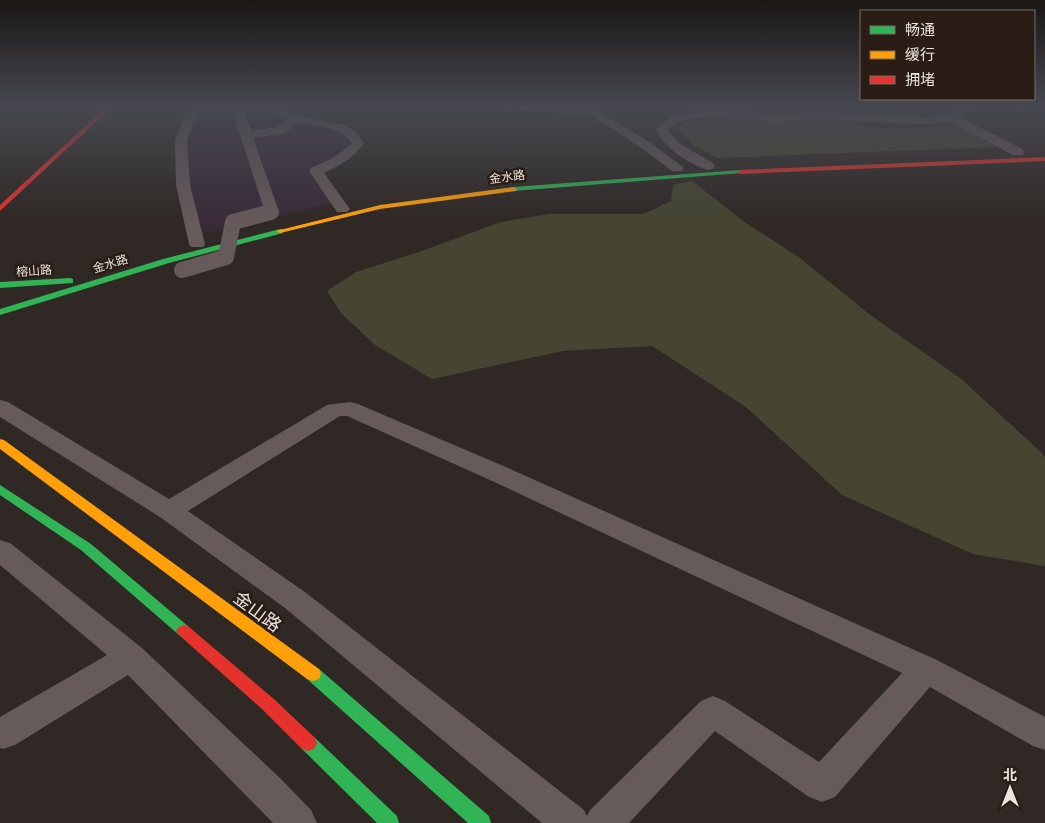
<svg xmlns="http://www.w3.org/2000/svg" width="1045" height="823" font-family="'Exo 2','Noto Sans SC',sans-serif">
<rect width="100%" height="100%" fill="#2f2824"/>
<!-- commercial -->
<path fill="#382b37" d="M 193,107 L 273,107 L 343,129 L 358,143 L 317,171 L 338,202 L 195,236 L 181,141 Z"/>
<!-- green -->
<path fill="#454531" d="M 711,117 L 730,117 L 773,122 L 835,119 L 855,123 L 871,129 L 958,126 L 996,147 L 718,158 L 694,146 L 676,127 L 688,120 Z
M 692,181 L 746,223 L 800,258 L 869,314 L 960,378 L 1041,452 L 1045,457 L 1045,566 L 973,554 L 842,495 L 746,407 L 652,346 L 563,351 L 432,379 L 375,345 L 341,313 L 327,291 L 356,272 L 416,253 L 501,222 L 549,214 L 644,214 L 671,201 L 673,185 Z"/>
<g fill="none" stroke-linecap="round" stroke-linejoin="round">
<!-- street -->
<path fill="#665a5b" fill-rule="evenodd" d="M 187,107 L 199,107 L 187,141 L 190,185 L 205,244 L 203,247 L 191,247 L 189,244 L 176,185 L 175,141 Z
M 231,107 L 243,107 L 251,131 L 277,127 L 287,119 L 278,116 L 267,107 L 280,107 L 295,115 L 347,126 L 356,132 L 364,143 C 354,158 340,165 324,173 L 350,209 L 347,212 L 337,212 L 309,171 L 311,168 L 335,157 L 352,143 C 340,126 316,126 298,122 L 285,133 L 253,138 L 279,212 L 276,215 L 266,215 Z
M 504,107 L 598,107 L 601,113 L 651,143 L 684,168 L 682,171 L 672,171 L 643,149 L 589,114 L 510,110 Z
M 959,107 L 971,107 L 961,118 L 1023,149 L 1024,152 L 1023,155 L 1013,155 L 952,123 L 918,124 L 823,119 L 773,122 L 715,116 L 688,119 L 677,123 L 668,130 L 679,143 L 713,163 L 715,166 L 713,169 L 708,170 C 690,165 663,147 656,129 L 669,118 L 700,110 L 731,110 L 773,114 L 823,112 L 933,117 L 950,116 Z
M 0,400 L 8,402 L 169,499 L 327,405 L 350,402 L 358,404 L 508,468 L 937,660 L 1045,717 L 1045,750 L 1033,746 L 930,687 L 835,797 L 822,802 L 809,797 L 715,731 L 629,823 L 542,823 L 285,608 L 160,517 L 0,417 ZM 340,416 L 347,416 L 490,480 L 902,673 L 819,762 L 725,701 L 713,696 L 701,701 L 590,810 L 587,816 L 584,810 L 305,592 L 188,511 Z
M 0,540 L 10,543 L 142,648 L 280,778 L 311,810 L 317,823 L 273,823 L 128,675 L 15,745 L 3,749 L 0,748 L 0,717 L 107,655 L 0,565 Z"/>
<!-- fast -->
<path fill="#30b455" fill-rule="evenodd" d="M 740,170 L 742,171 L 742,173 L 513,191 L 509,189 L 513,187 Z
M 280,229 L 283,229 L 283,233 L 169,263 L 0,315 L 0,309 L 163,259 Z
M 70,278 L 73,279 L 73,283 L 0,288 L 0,282 Z
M 0,485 L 91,544 L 189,627 L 192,631 L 189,635 L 184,637 L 179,635 L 81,550 L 0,495 Z
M 313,667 L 319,669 L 489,816 L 491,823 L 468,823 L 307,679 L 305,674 L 307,669 Z
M 308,735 L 314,737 L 397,816 L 399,823 L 377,823 L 302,749 L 299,743 L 302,737 Z"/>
<!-- slow -->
<path fill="#ff9f0a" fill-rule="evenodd" d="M 513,187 L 517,189 L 516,191 L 380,209 L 280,233 L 276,231 L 380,205 Z
M 0,439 L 4,440 L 319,669 L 321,674 L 319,679 L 313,681 L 307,679 L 0,449 Z"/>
<!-- jam -->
<path fill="#e5322d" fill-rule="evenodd" d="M 106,107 L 112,107 L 0,211 L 0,205 Z
M 1045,157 L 1045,161 L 740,174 L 737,172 L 740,170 Z
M 184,625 L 189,627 L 275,700 L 314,737 L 317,743 L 314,749 L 308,751 L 302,749 L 263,710 L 179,635 L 176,631 L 179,627 Z"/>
<!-- street-bridge -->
<path stroke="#665a5b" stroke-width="16" d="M 182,270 L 226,257 L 233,222 L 271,212"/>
</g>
<!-- sky -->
<linearGradient id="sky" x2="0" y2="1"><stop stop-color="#1a1614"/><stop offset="0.48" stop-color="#474850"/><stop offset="1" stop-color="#474850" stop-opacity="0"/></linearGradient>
<rect width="1045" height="222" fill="url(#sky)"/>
<g text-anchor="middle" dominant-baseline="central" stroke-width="5" stroke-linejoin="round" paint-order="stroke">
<!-- far-street labels -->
<g font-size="12" fill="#ece4df" stroke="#291d16">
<text transform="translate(507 176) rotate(-7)">金水路</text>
<text transform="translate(110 263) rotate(-17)">金水路</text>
<text transform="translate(34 270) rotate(-4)">榕山路</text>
</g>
<!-- near-street labels -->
<g font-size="18" fill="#ece4df" stroke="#291d16">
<text transform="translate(258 611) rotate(37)">金山路</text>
</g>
</g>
<!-- legend -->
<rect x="860" y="10" width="175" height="90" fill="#291d16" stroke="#776d66"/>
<rect x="870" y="26" width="25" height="8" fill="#30b455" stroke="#776d66"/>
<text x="905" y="35" font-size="15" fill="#ece4df">畅通</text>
<rect x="870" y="51" width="25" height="8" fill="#ff9f0a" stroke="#776d66"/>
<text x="905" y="60" font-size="15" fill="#ece4df">缓行</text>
<rect x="870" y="76" width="25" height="8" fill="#e5322d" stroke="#776d66"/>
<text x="905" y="85" font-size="15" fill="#ece4df">拥堵</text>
<!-- north arrow -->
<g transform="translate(1010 788)" stroke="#291d16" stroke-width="4" paint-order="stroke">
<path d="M0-4L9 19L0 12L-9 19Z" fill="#ece4df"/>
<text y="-8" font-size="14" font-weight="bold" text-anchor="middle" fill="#ece4df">北</text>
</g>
</svg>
